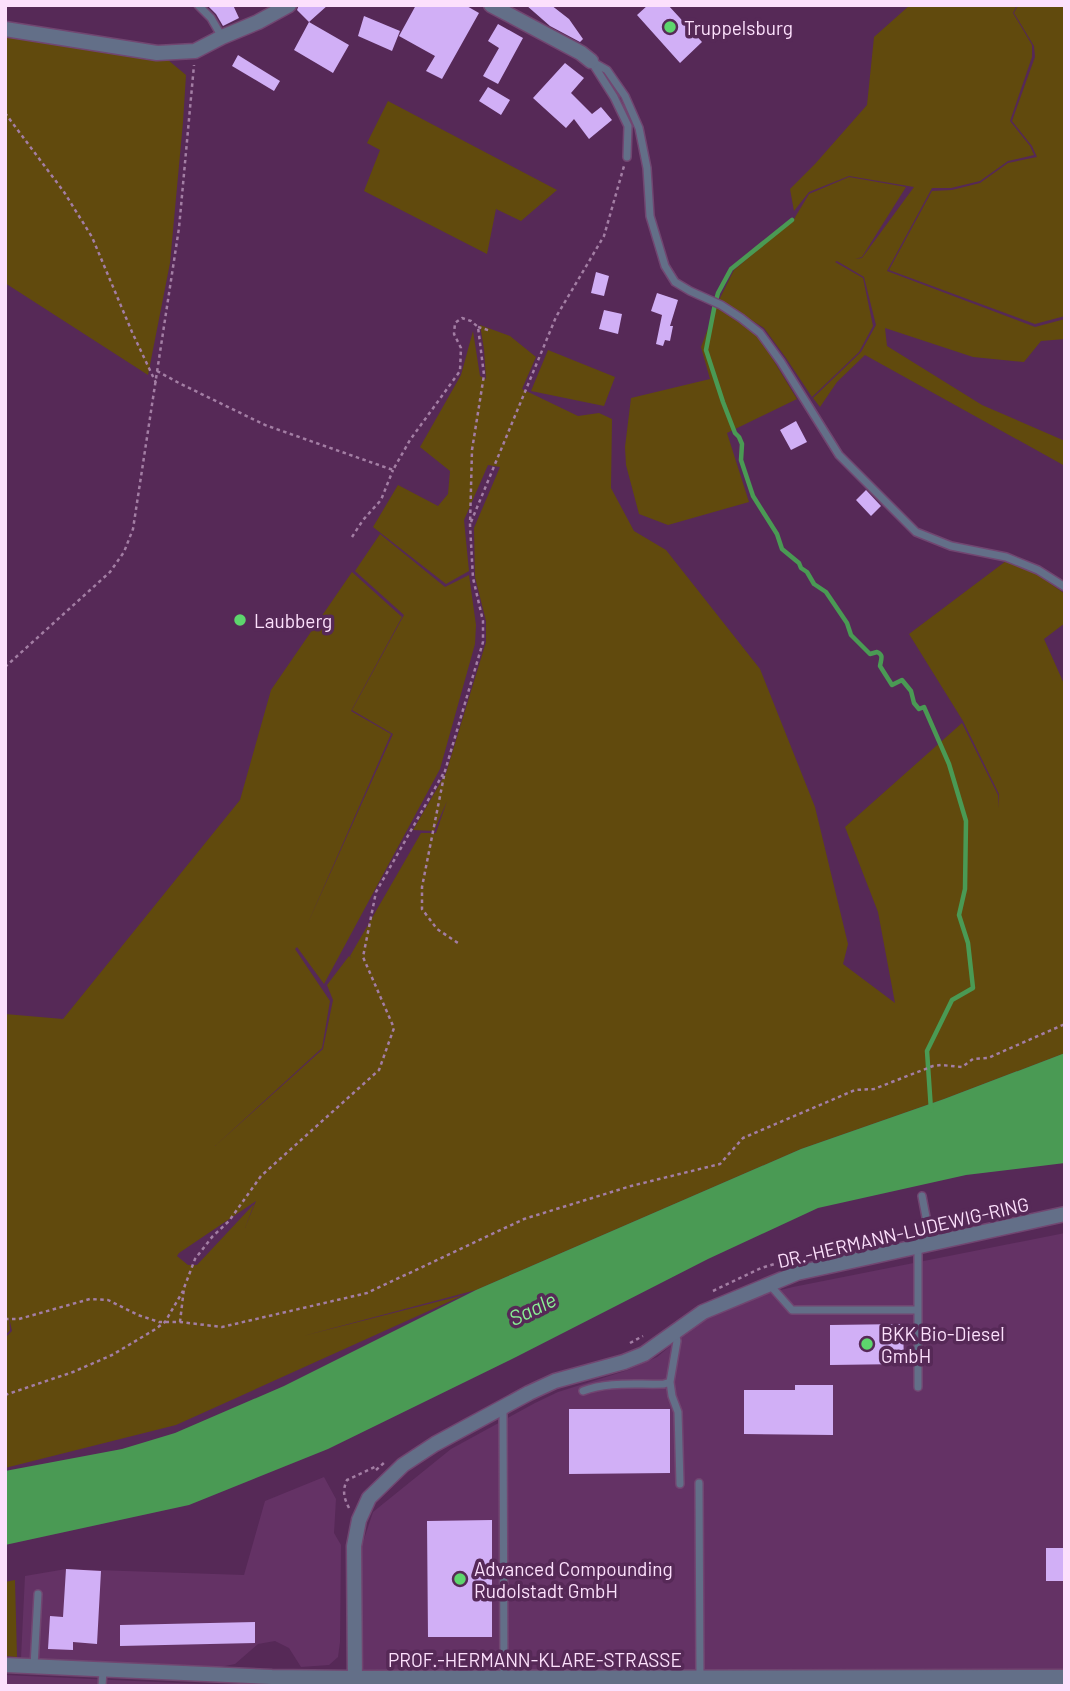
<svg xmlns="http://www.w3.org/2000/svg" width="1070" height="1691" font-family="Barlow,sans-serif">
<rect width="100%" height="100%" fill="#562957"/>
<!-- built -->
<path fill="#643265" d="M 1065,1233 L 1065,1686 L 362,1686 L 360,1551 L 373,1512 L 451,1449 L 535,1403 L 558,1392 L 628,1370 L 657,1357 L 692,1328 L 719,1311 L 752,1297 L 793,1287 Z
M 324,1477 L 336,1499 L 334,1533 L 341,1545 L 340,1642 L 338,1657 L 329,1665 L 301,1667 L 289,1648 L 275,1641 L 258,1644 L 235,1664 L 215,1668 L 21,1658 L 25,1576 L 66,1569 L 244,1575 L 265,1501 Z
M 5,1675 L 243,1686 L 5,1686 Z"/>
<!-- green -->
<path fill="#614a0d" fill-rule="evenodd" d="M 910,5 L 1017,5 L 1013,13 L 1032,45 L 1032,57 L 1010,121 L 1030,146 L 1034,155 L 1008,161 L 980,181 L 951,188 L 932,188 L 887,271 L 1035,327 L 1065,319 L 1065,339 L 1041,341 L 1024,362 L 973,357 L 885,328 L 887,346 L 982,405 L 1065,441 L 1065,466 L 865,355 L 837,382 L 820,407 L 813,398 L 861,352 L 876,325 L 864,277 L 837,261 L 835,262 L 863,278 L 873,326 L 859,352 L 812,397 L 786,358 L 764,328 L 719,300 L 734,270 L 794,219 L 809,194 L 849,177 L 906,187 L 862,257 L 855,259 L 862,258 L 914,187 L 849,176 L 809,192 L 794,211 L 790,189 L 815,164 L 867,105 L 874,37 Z
M 1018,5 L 1065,5 L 1065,316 L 1035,324 L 889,270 L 932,191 L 952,190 L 980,183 L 1008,163 L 1037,157 L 1032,146 L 1012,121 L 1035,57 L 1034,46 L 1014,13 Z
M 5,35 L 168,60 L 186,75 L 183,122 L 170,263 L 148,375 L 5,283 Z
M 388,101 L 557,190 L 521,221 L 496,209 L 487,254 L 364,191 L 380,150 L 367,143 Z
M 716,307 L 758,335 L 797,399 L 727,433 L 749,502 L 668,525 L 639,514 L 626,465 L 625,447 L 631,398 L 710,379 L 701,347 Z
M 480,325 L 510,336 L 536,357 L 522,389 L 578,416 L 599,413 L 612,419 L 611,488 L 634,531 L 666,550 L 760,669 L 815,807 L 848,944 L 843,964 L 895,1003 L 878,912 L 845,827 L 962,723 L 998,795 L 998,808 L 999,794 L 963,721 L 909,634 L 1006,561 L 1037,574 L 1065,594 L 1065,623 L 1044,639 L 1065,686 L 1065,1053 L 944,1099 L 801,1149 L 476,1290 L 303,1336 L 464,1295 L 176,1425 L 5,1468 L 5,1338 L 12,1331 L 9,1317 L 10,1330 L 5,1336 L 5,1014 L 63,1019 L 240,800 L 271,690 L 352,572 L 402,617 L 351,711 L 391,734 L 307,925 L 393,734 L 352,710 L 404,615 L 355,571 L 380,534 L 445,587 L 469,575 L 476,625 L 475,644 L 440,769 L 324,984 L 297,947 L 295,949 L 330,1001 L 322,1048 L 215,1146 L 323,1049 L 333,1000 L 327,985 L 349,956 L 351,958 L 350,956 L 421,833 L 436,833 L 447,801 L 434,831 L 413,830 L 446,773 L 486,642 L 486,621 L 475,577 L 474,528 L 500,467 L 488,465 L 464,520 L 469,571 L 446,584 L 373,527 L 398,485 L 438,506 L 448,494 L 450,471 L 420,447 L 461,375 L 473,331 L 480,376 L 486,379 L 484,349 ZM 256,1201 L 245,1228 L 254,1204 L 197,1265 L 188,1265 L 177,1256 L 179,1253 Z
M 548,350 L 615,377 L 604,406 L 531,391 Z
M 15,1580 L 15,1581 L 17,1657 L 5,1656 L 5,1582 Z"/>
<!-- water -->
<path fill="#4a9a54" d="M 1065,1053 L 1065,1163 L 966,1175 L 818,1208 L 708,1259 L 518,1356 L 328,1449 L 189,1505 L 5,1545 L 5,1471 L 122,1449 L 175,1433 L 284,1386 L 476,1290 L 801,1149 L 944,1099 Z"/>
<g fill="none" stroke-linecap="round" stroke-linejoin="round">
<!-- stream -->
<path stroke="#4a9a54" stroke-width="4.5" d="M 792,220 L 731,269 L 718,293 L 715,304 L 706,350 L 723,402 L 735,433 L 739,437 L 742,444 L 741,460 L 753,496 L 777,534 L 782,549 L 799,563 L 801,568 L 807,572 L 814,584 L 826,592 L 847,623 L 851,635 L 870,654 L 877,652 C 884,655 881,659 880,666 L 892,685 L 902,680 L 911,691 L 914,703 L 919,709 L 924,707 L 949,764 L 966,821 L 965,889 L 959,915 L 968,943 L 973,988 L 952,1000 L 927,1051 L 931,1110"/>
</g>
<!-- building -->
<path fill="#d1aff6" d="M 207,5 L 233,5 L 239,18 L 223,26 L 216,14 Z
M 299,5 L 328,5 L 309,22 L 297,10 Z
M 416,5 L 465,5 L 479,13 L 442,79 L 426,71 L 435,56 L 399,36 Z
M 526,5 L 551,5 L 569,19 L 583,39 L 580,42 L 550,26 Z
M 648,5 L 668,5 L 702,42 L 680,63 L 637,15 Z
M 364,16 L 400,31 L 392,51 L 358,36 Z
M 309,22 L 349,45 L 333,73 L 294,50 Z
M 498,24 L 523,38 L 498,84 L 483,76 L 499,48 L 488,41 Z
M 238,55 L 280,81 L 274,91 L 232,66 Z
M 565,63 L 584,78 L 571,93 L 592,114 L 601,107 L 612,120 L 589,139 L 574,119 L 566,128 L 533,98 Z
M 488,87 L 510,100 L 501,115 L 479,101 Z
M 596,272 L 609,276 L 604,296 L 591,293 Z
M 657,293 L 678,300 L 670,326 L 673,326 L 670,341 L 665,340 L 663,346 L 656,344 L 662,315 L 651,311 Z
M 604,310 L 622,314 L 618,334 L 599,329 Z
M 796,421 L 807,442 L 791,450 L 780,430 Z
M 866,490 L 881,506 L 871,516 L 856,500 Z
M 903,1324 L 904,1364 L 830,1365 L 830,1325 Z
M 795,1385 L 833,1385 L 833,1435 L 744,1434 L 744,1390 L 795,1390 Z
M 569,1409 L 670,1409 L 670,1473 L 569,1474 Z
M 492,1520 L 492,1637 L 428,1637 L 427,1521 Z
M 1046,1548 L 1065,1548 L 1065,1581 L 1046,1581 Z
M 66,1569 L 101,1571 L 97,1644 L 73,1642 L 73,1650 L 48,1649 L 50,1616 L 63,1617 Z
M 255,1622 L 255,1643 L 120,1646 L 120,1625 Z"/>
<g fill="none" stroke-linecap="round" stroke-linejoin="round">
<defs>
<path id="service" d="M 198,5 L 211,18 L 222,37
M 591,61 L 607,70 L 625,96 L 639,128 L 647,168 L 650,216 L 665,266 L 675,282 L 690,291 L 721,305 L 741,318 L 760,333 L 781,362 L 839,455 L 916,532 L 951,546 L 1006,557 L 1038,570 L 1065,587
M 593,64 L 614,97 L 628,126 L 627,157
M 922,1196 L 931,1243
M 769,1284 L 792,1310 L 918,1310
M 675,1332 L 677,1341 L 670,1382 L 672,1396 L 678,1412 L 680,1484
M 918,1387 L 918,1247
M 583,1391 C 608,1381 638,1385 664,1384 L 670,1382
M 503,1408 L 504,1678
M 699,1483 L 700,1678
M 34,1666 L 38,1594
M 102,1686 L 103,1670"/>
<path id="minor" d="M 491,5 L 581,53 L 591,61
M 5,29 L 157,53 L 195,51 L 222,37 L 258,22 L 289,5
M 5,1665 L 272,1677 L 354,1678 L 1065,1677
M 355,1684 L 354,1546 L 359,1520 L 369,1498 L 403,1465 L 435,1444 L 529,1393 L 555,1381 L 624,1362 L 644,1354 L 703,1312 L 797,1273 L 1065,1214"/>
</defs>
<!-- service casing -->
<use href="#service" stroke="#714671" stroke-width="10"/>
<!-- minor casing -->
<use href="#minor" stroke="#714671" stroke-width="17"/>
<!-- path -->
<path stroke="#a37ea4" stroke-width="2.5" stroke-dasharray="3.5 3.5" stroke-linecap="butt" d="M 5,113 L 64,192 L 92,237 L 132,332 L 156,383
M 478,327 L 491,331
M 157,371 L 179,383 L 265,425 L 393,470 L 410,440 L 460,371 L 461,348 L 454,334 L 455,323 L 462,318 L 471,321 L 478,327 L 484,375 L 472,450 L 470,525 L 473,578 L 483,621 L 483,642 L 445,771 L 422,887 L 422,909 L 437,929 L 458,943
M 471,522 L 556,317 L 604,236 L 624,166
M 352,537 L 363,520 L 381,500 L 393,470
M 5,667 L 110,572 L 124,552 L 133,529 L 179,228 L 194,65
M 713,1291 L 761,1268 L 791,1259
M 5,1319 L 19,1319 L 90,1299 L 108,1300 L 138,1315 L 159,1322 L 180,1322 L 222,1327 L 367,1293 L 524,1219 L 631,1186 L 720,1164 L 743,1138 L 855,1090 L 874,1089 L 933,1066 L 941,1065 L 962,1067 L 973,1059 L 988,1058 L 1065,1024
M 180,1322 L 184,1288 L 195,1259 L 212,1237 L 229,1221 L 261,1176 L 379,1070 L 394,1028 L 363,957 L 376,892 L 443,774
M 630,1343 L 643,1336
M 5,1395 L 73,1372 L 112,1355 L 154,1330 L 165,1322 L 183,1291
M 376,1470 L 386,1461
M 349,1508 C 344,1498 342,1491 347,1480 L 377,1466"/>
<!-- service -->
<use href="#service" stroke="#636f88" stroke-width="7"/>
<!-- minor -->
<use href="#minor" stroke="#636f88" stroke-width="14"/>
</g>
<!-- markers -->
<g fill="#5dd56d" stroke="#562957" stroke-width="2.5">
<circle cx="670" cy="27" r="7"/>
<circle cx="240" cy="620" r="7"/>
<circle cx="867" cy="1344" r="7"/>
<circle cx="460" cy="1579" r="7"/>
</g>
<g text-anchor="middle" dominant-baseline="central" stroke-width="7" stroke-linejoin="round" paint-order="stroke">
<!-- poi labels -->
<g font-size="19" fill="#fce0fc" stroke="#562957" text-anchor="start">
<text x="684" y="27">Truppelsburg</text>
<text x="254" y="620">Laubberg</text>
<text x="881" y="1333">BKK Bio-Diesel<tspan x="881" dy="22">GmbH</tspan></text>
<text x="474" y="1568">Advanced Compounding<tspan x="474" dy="22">Rudolstadt GmbH</tspan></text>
</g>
<!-- street labels -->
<g font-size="19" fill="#fce0fc" stroke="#562957">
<text transform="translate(903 1232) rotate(-13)">DR.-HERMANN-LUDEWIG-RING</text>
<text x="535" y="1659">PROF.-HERMANN-KLARE-STRASSE</text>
</g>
<!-- water labels -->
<g font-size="21" font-style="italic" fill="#8af194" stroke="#562957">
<text transform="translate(532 1308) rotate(-26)">Saale</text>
</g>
</g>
<!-- border -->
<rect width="1070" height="1691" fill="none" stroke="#fce0fc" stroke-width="14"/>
</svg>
